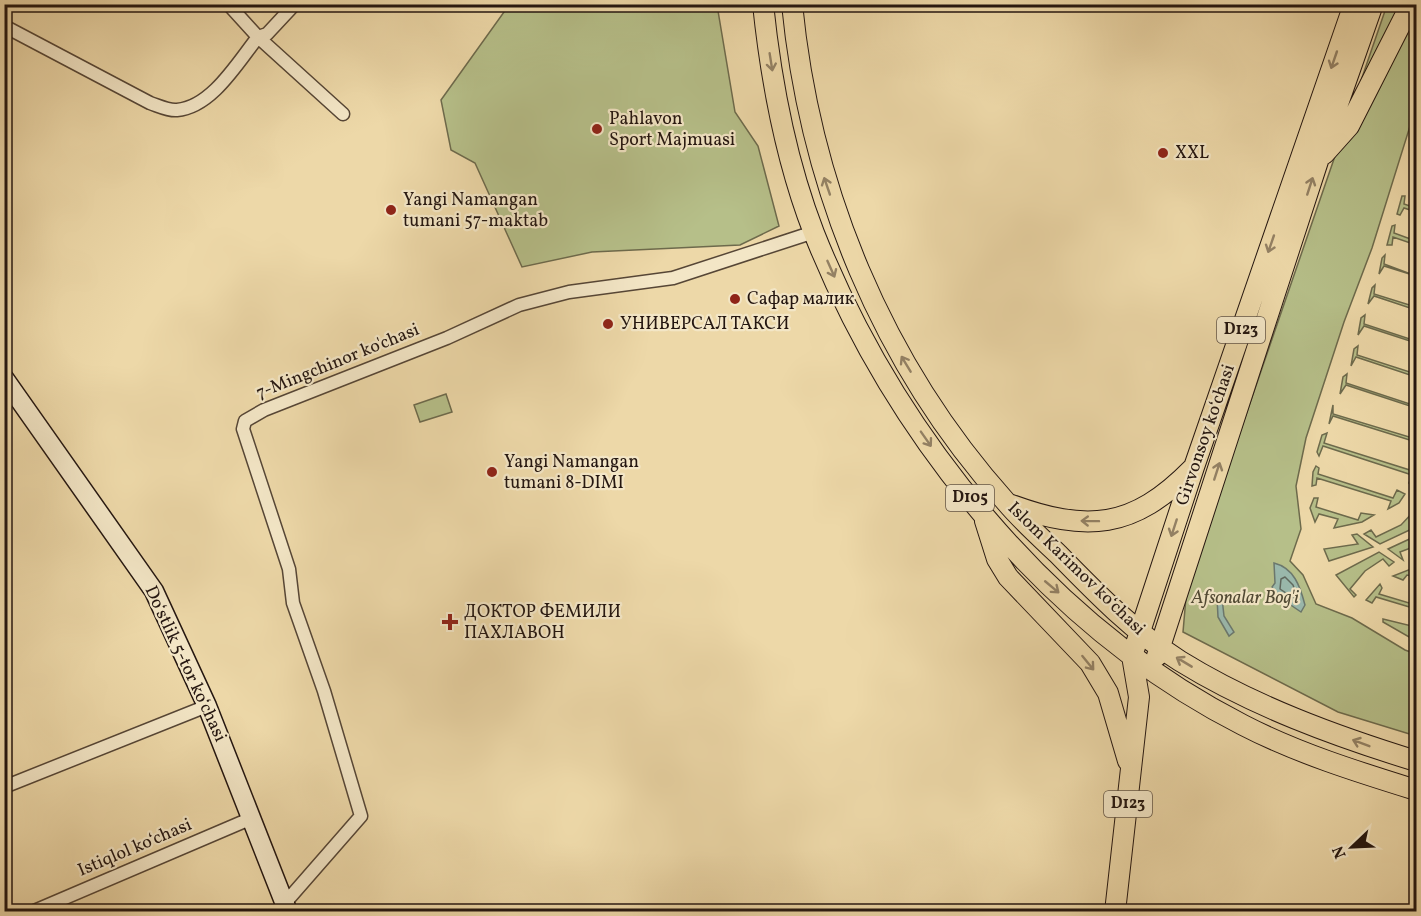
<svg xmlns="http://www.w3.org/2000/svg" width="1421" height="916" font-family="Vollkorn,serif">
<rect width="100%" height="100%" fill="#edd8a8"/>
<filter id="stains"><feTurbulence type="fractalNoise" baseFrequency=".00333" numOctaves="4"/><feColorMatrix values="0 0 0 0 .2 0 0 0 0 .09 0 0 0 0 .02 0 0 0 .5 -.17"/></filter>
<radialGradient id="worn" r=".72"><stop offset=".6" stop-color="#630" stop-opacity="0"/><stop offset="1" stop-color="#630" stop-opacity=".3"/></radialGradient>
<!-- green -->
<path fill="#b6bf89" stroke="#6d6a4c" stroke-width="1.5" d="M 509,5 L 717,5 L 735,112 L 758,146 L 779,226 L 740,245 L 592,252 L 522,267 L 475,163 L 451,150 L 441,100 Z
M 1387,5 L 1416,5 L 1416,107 L 1372,248 L 1344,322 L 1306,438 L 1296,486 L 1301,529 L 1290,561 L 1303,575 L 1316,604 L 1352,618 L 1405,650 L 1416,654 L 1416,736 L 1338,712 L 1183,632 L 1187,586 Z
M 1402,196 L 1405,196 L 1404,204 L 1416,208 L 1416,212 L 1404,208 L 1400,215 L 1397,214 Z
M 1395,225 L 1394,233 L 1416,241 L 1416,245 L 1393,237 L 1392,245 L 1387,245 L 1392,226 Z
M 1385,255 L 1384,264 L 1416,276 L 1384,266 L 1379,274 L 1382,258 Z
M 1375,285 L 1374,294 L 1416,307 L 1416,310 L 1374,296 L 1368,304 L 1372,288 Z
M 1365,315 L 1364,324 L 1416,341 L 1416,343 L 1364,326 L 1358,335 L 1361,318 Z
M 1358,346 L 1357,355 L 1416,374 L 1416,377 L 1356,357 L 1351,366 L 1354,349 Z
M 1347,374 L 1346,383 L 1416,406 L 1416,408 L 1346,385 L 1340,394 L 1343,377 Z
M 446,394 L 452,412 L 420,422 L 414,405 Z
M 1333,405 L 1333,414 L 1416,439 L 1416,442 L 1333,416 L 1329,424 Z
M 1327,433 L 1324,443 L 1413,471 L 1416,462 L 1414,484 L 1409,483 L 1412,475 L 1323,446 L 1319,456 L 1317,452 L 1322,435 Z
M 1316,466 L 1319,468 L 1318,474 L 1393,498 L 1397,490 L 1405,494 L 1399,503 L 1388,509 L 1391,501 L 1317,478 L 1316,485 L 1312,486 L 1313,472 Z
M 1314,498 L 1318,498 L 1316,507 L 1358,520 L 1361,513 L 1374,515 L 1362,522 L 1334,528 L 1338,519 L 1319,514 L 1315,522 L 1310,508 Z
M 1416,509 L 1416,527 L 1380,544 L 1364,534 L 1371,530 L 1376,537 L 1401,525 Z
M 1357,534 L 1373,547 L 1329,561 L 1324,549 L 1358,544 L 1352,535 Z
M 1416,536 L 1416,546 L 1400,552 L 1403,560 L 1388,549 Z
M 1379,552 L 1394,562 L 1389,566 L 1383,559 L 1365,571 L 1350,589 L 1356,595 L 1354,597 L 1336,575 Z
M 1416,567 L 1416,577 L 1407,575 L 1403,580 L 1393,576 Z
M 1380,584 L 1382,588 L 1379,594 L 1416,605 L 1416,609 L 1376,597 L 1372,603 L 1366,600 Z
M 1383,619 L 1416,627 L 1416,641 L 1383,622 Z"/>
<!-- water -->
<path fill="#9ab9ad" stroke="#6b786e" stroke-width="1.5" d="M 1274,563 C 1294,568 1300,586 1305,605 L 1301,612 L 1276,595 L 1272,587 L 1275,583 Z
M 1217,597 L 1222,598 L 1224,616 L 1234,632 L 1229,636 L 1218,617 Z"/>
<g fill="none" stroke-linecap="round" stroke-linejoin="round">
<!-- shore -->
<path stroke="#5f685e" stroke-width="1.5" d="M 1285,577 L 1293,585 L 1297,596 L 1295,599 L 1280,589 L 1281,579 Z"/>
<defs>
<path id="street" d="M 228,4 L 258,37 L 343,114
M 4,26 L 150,103 C 159,106 169,111 177,110 C 212,107 238,62 258,37 L 267,34 L 295,4
M 4,787 L 207,706
M 285,903 L 361,816 L 324,691 L 293,603 L 289,569 L 243,429 L 245,421 L 264,410 L 447,338 L 519,305 L 569,292 L 673,278 L 814,232
M 32,912 L 252,818"/>
<path id="secondary" d="M 4,378 L 154,591 L 207,706 L 288,912"/>
<path id="primary" d="M 763,4 C 771,81 786,161 814,233 C 894,434 1048,626 1243,725 C 1297,753 1358,772 1416,790
M 792,4 C 810,188 882,364 1006,502 C 1022,521 1040,537 1058,554 C 1096,593 1134,632 1180,661 C 1253,706 1335,736 1416,761
M 1324,154 L 1349,126 L 1411,4
M 1009,504 C 1087,533 1133,529 1192,469
M 985,521 L 997,559 L 1008,577 L 1090,663 L 1108,693 L 1128,761
M 1157,656 L 1319,158 L 1373,4
M 1115,912 L 1139,697 L 1132,656 L 1194,467 L 1354,4"/>
</defs>
<!-- street casing -->
<use href="#street" stroke="#564636" stroke-width="15"/>
<!-- secondary casing -->
<use href="#secondary" stroke="#241610" stroke-width="21"/>
<!-- primary casing -->
<use href="#primary" stroke="#241610" stroke-width="22"/>
<!-- street -->
<use href="#street" stroke="#f3e6c6" stroke-width="12"/>
<!-- secondary -->
<use href="#secondary" stroke="#f3e6c6" stroke-width="18"/>
<!-- primary -->
<use href="#primary" stroke="#edd8a8" stroke-width="20"/>
</g>
<!-- one-way arrows -->
<defs><path id="oneway-shaft" d="M-6 0H5M1.5-3L5.5 0L1.5 3" fill="none" stroke-width="1.6" stroke-linecap="round" stroke-linejoin="round" transform="scale(1.5)"/></defs>
<g stroke="#938164">
<use href="#oneway-shaft" transform="translate(1334 60) rotate(109)"/>
<use href="#oneway-shaft" transform="translate(771 62) rotate(81)"/>
<use href="#oneway-shaft" transform="translate(827 186) rotate(-109)"/>
<use href="#oneway-shaft" transform="translate(1310 186) rotate(-72)"/>
<use href="#oneway-shaft" transform="translate(1271 244) rotate(109)"/>
<use href="#oneway-shaft" transform="translate(831 269) rotate(66)"/>
<use href="#oneway-shaft" transform="translate(906 364) rotate(-121)"/>
<use href="#oneway-shaft" transform="translate(926 439) rotate(55)"/>
<use href="#oneway-shaft" transform="translate(1217 471) rotate(-72)"/>
<use href="#oneway-shaft" transform="translate(1090 521) rotate(-179)"/>
<use href="#oneway-shaft" transform="translate(1174 528) rotate(108)"/>
<use href="#oneway-shaft" transform="translate(1052 587) rotate(40)"/>
<use href="#oneway-shaft" transform="translate(1184 662) rotate(-149)"/>
<use href="#oneway-shaft" transform="translate(1088 663) rotate(51)"/>
<use href="#oneway-shaft" transform="translate(1361 743) rotate(-159)"/>
</g>
<!-- markers -->
<g fill="#8f2418" stroke="#f3e6c6" stroke-width="2">
<circle cx="597" cy="129" r="6"/>
<circle cx="1163" cy="153" r="6"/>
<circle cx="391" cy="210" r="6"/>
<circle cx="735" cy="299" r="6"/>
<circle cx="608" cy="324" r="6"/>
<circle cx="492" cy="472" r="6"/>
<path d="M447 613h6v6h6v6h-6v6h-6v-6h-6v-6h6z"/>
</g>
<g text-anchor="middle" dominant-baseline="central" stroke-width="4.5" stroke-linejoin="round" paint-order="stroke">
<!-- shield labels -->
<g fill="#f3e6c6" stroke="#625447" stroke-width="1.5">
<rect x="1217" y="317" width="48" height="26" rx="4.5"/>
<rect x="946" y="485" width="48" height="26" rx="4.5"/>
<rect x="1104" y="791" width="48" height="26" rx="4.5"/>
</g>
<g font-size="16" font-weight="bold" fill="#241610">
<text x="1241" y="330">D123</text>
<text x="970" y="498">D105</text>
<text x="1128" y="804">D123</text>
</g>
<!-- poi labels -->
<g font-size="18" fill="#241610" stroke="#f3e6c6" text-anchor="start">
<text x="609" y="119">Pahlavon<tspan x="609" dy="21">Sport Majmuasi</tspan></text>
<text x="1175" y="153">XXL</text>
<text x="403" y="200">Yangi Namangan<tspan x="403" dy="21">tumani 57-maktab</tspan></text>
<text x="747" y="299">Сафар малик</text>
<text x="620" y="324">УНИВЕРСАЛ ТАКСИ</text>
<text x="504" y="462">Yangi Namangan<tspan x="504" dy="21">tumani 8-DIMI</tspan></text>
<text x="464" y="612">ДОКТОР ФЕМИЛИ<tspan x="464" dy="21">ПАХЛАВОН</tspan></text>
</g>
<!-- street labels -->
<g font-size="18" fill="#241610" stroke="#f3e6c6">
<text transform="translate(338 362) rotate(-22)">7-Mingchinor ko'chasi</text>
<text transform="translate(1206 435) rotate(-71)">Girvonsoy koʻchasi</text>
<text transform="translate(1076 569) rotate(44)">Islom Karimov koʻchasi</text>
<text transform="translate(185 664) rotate(65)">Doʻstlik 5-tor koʻchasi</text>
<text transform="translate(135 848) rotate(-23)">Istiqlol ko‘chasi</text>
</g>
<!-- park labels -->
<g font-size="18" font-style="italic" fill="#504934" stroke="#f3e6c6">
<text x="1245" y="598">Afsonalar Bog'i</text>
</g>
</g>
<!-- margin -->
<rect width="1421" height="916" fill="none" stroke="#edd8a8" stroke-width="24"/>
<rect x="6" y="6" width="1409" height="904" fill="none" stroke="#241610" stroke-width="3"/>
<rect x="12" y="12" width="1397" height="892" fill="none" stroke="#241610" stroke-width="1.5"/>
<!-- north arrow -->
<g transform="translate(1352 847) rotate(247)" stroke="#f3e6c6" stroke-width="4.5" paint-order="stroke">
<path d="M0-4.5L10 22L0 15L-10 22Z" fill="#241610"/>
<text y="-9" font-size="16" font-weight="bold" text-anchor="middle" fill="#241610">N</text>
</g>
<rect width="100%" height="100%" filter="url(#stains)"/>
<rect width="100%" height="100%" fill="url(#worn)"/>
</svg>
